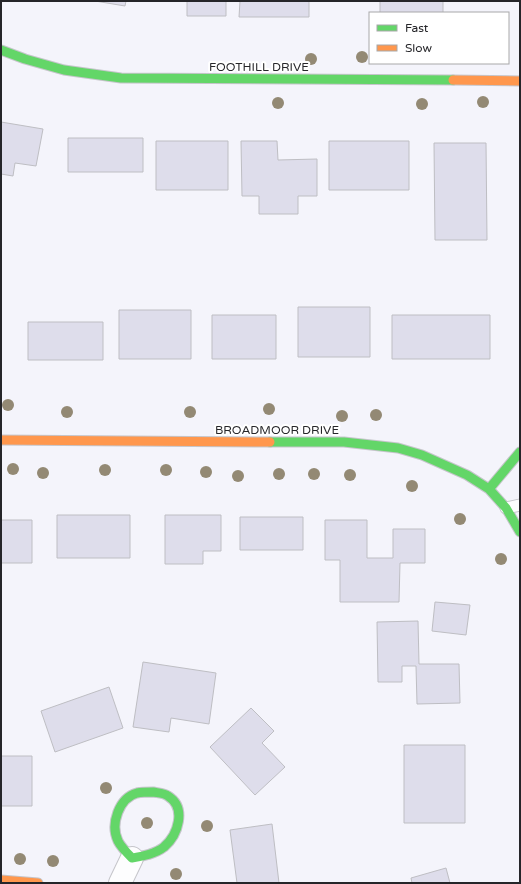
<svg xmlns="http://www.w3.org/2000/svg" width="521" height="884" font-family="'Varela Round',sans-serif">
<rect width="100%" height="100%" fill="#f4f4fb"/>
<!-- building -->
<path fill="#deddeb" stroke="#bebec3" d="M 95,1 L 126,1 L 125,6 Z
M 187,1 L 226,1 L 226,16 L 187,16 Z
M 240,1 L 309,1 L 309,17 L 239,17 Z
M 380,1 L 443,1 L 443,13 L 380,13 Z
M 1,122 L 43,129 L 36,166 L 15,163 L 13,176 L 1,174 Z
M 68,138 L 143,138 L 143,172 L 68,172 Z
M 156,141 L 228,141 L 228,190 L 156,190 Z
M 241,141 L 277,141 L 278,160 L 317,159 L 317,196 L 298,196 L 298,214 L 259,214 L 259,196 L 242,196 Z
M 329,141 L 409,141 L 409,190 L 329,190 Z
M 434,143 L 486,143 L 487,240 L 435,240 Z
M 298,307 L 370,307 L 370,357 L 298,357 Z
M 119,310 L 191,310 L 191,359 L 119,359 Z
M 212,315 L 276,315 L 276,359 L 212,359 Z
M 392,315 L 490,315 L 490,359 L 392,359 Z
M 28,322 L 103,322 L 103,360 L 28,360 Z
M 57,515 L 130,515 L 130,558 L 57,558 Z
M 165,515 L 221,515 L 221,551 L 203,551 L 203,564 L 165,564 Z
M 240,517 L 303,517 L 303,550 L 240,550 Z
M 1,520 L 32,520 L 32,563 L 1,563 Z
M 325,520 L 367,520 L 367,558 L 393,558 L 393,529 L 425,529 L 425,563 L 400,563 L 399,602 L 340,602 L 340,560 L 325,560 Z
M 435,602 L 470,605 L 466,635 L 432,631 Z
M 418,621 L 419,664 L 459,664 L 460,703 L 417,704 L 416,666 L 402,666 L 402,682 L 378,682 L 377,622 Z
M 143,662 L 216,673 L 209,724 L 171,718 L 169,732 L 133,727 Z
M 109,687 L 123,728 L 55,752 L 41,711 Z
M 251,708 L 274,731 L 262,743 L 285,767 L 255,795 L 210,747 Z
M 404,745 L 465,745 L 465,823 L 404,823 Z
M 1,756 L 32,756 L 32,806 L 1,806 Z
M 272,824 L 279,883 L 237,883 L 230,830 Z
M 446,868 L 450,883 L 412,883 L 411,878 Z"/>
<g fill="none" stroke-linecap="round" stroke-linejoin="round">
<defs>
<path id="lane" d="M 506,508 L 520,505"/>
<path id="street" d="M 120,883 L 132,858"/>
<path id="fast" d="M 1,50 L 25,59 L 64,70 L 121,78 L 453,80
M 270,442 L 344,442 L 398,448 L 422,455 L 467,475 L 489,489 L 506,508 L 520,532
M 489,489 L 520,452
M 153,792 C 158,793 164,793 168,796 C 187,808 178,835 164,847 C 155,854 143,856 132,858 C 127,853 121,847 118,841 C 110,824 119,798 137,793 C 142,792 148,792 153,792 Z"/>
<path id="slow" d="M 453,80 L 520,81
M 1,440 L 270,442
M 1,880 L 38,883"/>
</defs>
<!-- lane casing -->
<use href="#lane" stroke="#c5c5ca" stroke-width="13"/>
<!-- street casing -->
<use href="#street" stroke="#c5c5ca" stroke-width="24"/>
<!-- fast casing -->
<use href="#fast" stroke="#c5c5ca" stroke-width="11"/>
<!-- slow casing -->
<use href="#slow" stroke="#c5c5ca" stroke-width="11"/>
<!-- lane -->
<use href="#lane" stroke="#fdfdfe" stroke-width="11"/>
<!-- street -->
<use href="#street" stroke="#fdfdfe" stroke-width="22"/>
<!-- fast -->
<use href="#fast" stroke="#63d668" stroke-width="9"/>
<!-- slow -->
<use href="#slow" stroke="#ff974d" stroke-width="9"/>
</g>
<!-- trees -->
<g fill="#938974">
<circle cx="362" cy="57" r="6"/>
<circle cx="311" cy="59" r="6"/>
<circle cx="483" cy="102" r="6"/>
<circle cx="278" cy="103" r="6"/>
<circle cx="422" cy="104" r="6"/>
<circle cx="8" cy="405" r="6"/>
<circle cx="269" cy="409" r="6"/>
<circle cx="67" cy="412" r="6"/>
<circle cx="190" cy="412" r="6"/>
<circle cx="376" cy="415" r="6"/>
<circle cx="342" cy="416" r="6"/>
<circle cx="13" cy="469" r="6"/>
<circle cx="105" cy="470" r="6"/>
<circle cx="166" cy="470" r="6"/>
<circle cx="206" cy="472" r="6"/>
<circle cx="43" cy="473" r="6"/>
<circle cx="279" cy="474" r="6"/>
<circle cx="314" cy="474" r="6"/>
<circle cx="350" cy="475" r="6"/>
<circle cx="238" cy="476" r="6"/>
<circle cx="412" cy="486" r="6"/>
<circle cx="460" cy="519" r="6"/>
<circle cx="501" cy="559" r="6"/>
<circle cx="106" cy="788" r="6"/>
<circle cx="147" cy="823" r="6"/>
<circle cx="207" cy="826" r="6"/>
<circle cx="20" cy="859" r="6"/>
<circle cx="53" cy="861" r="6"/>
<circle cx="176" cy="874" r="6"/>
</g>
<g text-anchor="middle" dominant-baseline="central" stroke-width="4" stroke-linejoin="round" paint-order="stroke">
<!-- street labels -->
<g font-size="12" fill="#252529" stroke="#fff">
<text x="259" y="67">FOOTHILL DRIVE</text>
<text x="277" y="430">BROADMOOR DRIVE</text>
</g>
</g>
<!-- border -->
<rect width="521" height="884" fill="none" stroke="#252529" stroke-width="4"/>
<!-- legend -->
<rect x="369" y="12" width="140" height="52" fill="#ffffff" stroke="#a8a8a9"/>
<rect x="377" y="25" width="20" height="6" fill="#63d668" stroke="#a8a8a9"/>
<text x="405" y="32" font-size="12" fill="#252529">Fast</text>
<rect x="377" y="45" width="20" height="6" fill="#ff974d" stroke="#a8a8a9"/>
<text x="405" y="52" font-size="12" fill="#252529">Slow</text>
</svg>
